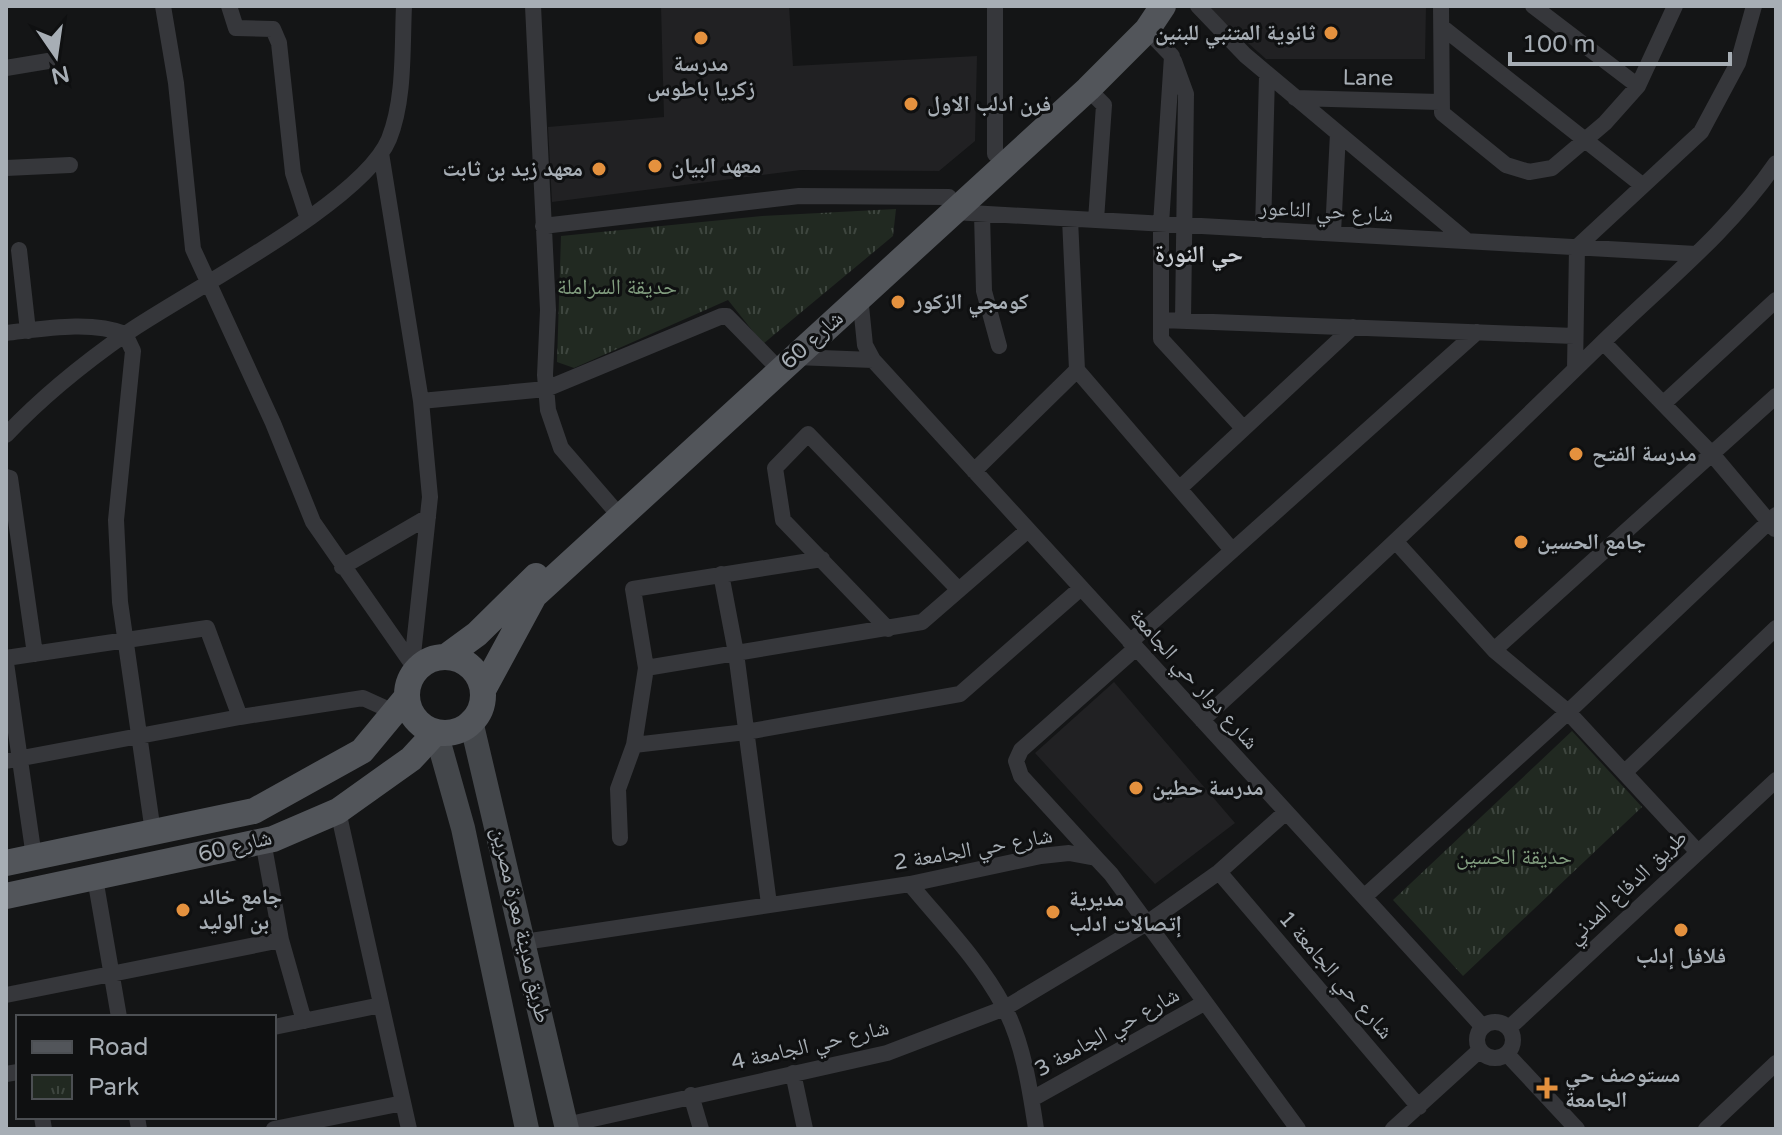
<svg xmlns="http://www.w3.org/2000/svg" width="1782" height="1135" font-family="'Varela Round','Noto Naskh Arabic',sans-serif">
<defs>
<pattern id="park-tufts" width="24" height="20" patternUnits="userSpaceOnUse" patternTransform="scale(2)"><rect width="24" height="20" fill="#212921"/><path d="M3 7l-1-3M5 7V3M7 7l1-3M15 17l-1-3M17 17v-4M19 17l1-3" fill="none" stroke="#3e463f"/></pattern>
</defs>
<rect width="100%" height="100%" fill="#141516"/>
<!-- built -->
<path fill="#212123" d="M 661,6 L 789,6 L 793,66 L 977,56 L 975,141 L 939,171 L 801,170 L 552,202 L 548,127 L 664,117 Z
M 1206,6 L 1426,6 L 1425,59 L 1266,59 Z
M 1114,682 L 1235,823 L 1155,884 L 1035,753 Z"/>
<!-- park -->
<path fill="url(#park-tufts)" d="M 896,209 L 893,236 L 763,344 L 728,300 L 574,368 L 557,362 L 561,236 L 762,216 Z
M 1572,731 L 1642,807 L 1463,976 L 1393,900 Z"/>
<g fill="none" stroke-linecap="round" stroke-linejoin="round">
<!-- street -->
<path stroke="#36373b" stroke-width="16" d="M 163,6 L 176,83 L 193,249 L 273,423 L 313,522 L 412,664 L 407,685
M 229,6 L 236,28 L 273,29 L 279,43 L 293,173 L 308,219
M 533,6 L 548,310 L 545,375 L 548,410 L 561,448 L 612,507
M 1198,6 L 1245,55 L 1338,133 L 1333,233
M 1441,6 L 1442,113 L 1506,165 L 1529,172 L 1552,168 L 1605,123 L 1638,86 L 1675,6
M 1533,6 L 1638,86
M 1442,27 L 1642,185
M 1147,30 L 1172,56 L 1161,224 L 1161,339 L 1243,428
M 1174,61 L 1186,94 L 1183,321
M 6,68 L 48,61
M 1088,89 L 1104,105 L 1096,220
M 1295,98 L 1439,102
M 1338,133 L 1467,241
M 381,153 L 421,401 L 430,497 L 412,664
M 995,154 L 995,6
M 6,168 L 70,165
M 953,212 L 1696,254
M 982,214 L 984,291 L 999,346
M 1070,219 L 1077,370 L 1232,550
M 543,226 L 799,196 L 949,197
M 1263,230 L 1267,75
M 19,250 L 28,331
M 860,296 L 865,345 L 873,360
M 1161,320 L 1574,336
M 6,333 C 42,329 91,320 125,334 L 133,351 L 116,520 L 120,602 L 153,832
M 1603,342 L 1712,454 L 1775,529
M 795,357 L 873,360 L 1483,1027
M 1575,369 L 1577,247 L 1701,132 L 1738,63 L 1754,6
M 421,401 L 546,389 L 722,316 L 727,316 L 771,361
M 1664,403 L 1776,300
M 6,435 C 42,397 84,363 127,333 C 188,291 363,202 389,139 C 405,99 402,48 404,6
M 974,471 L 1077,370
M 6,477 L 10,478 L 35,654
M 1180,488 L 1353,327
M 1397,543 L 1494,650 L 1568,712 L 1697,851
M 342,567 L 428,517
M 721,574 L 736,653 L 769,904
M 888,629 L 783,520 L 775,468 L 808,434 L 958,589
M 1130,642 L 1477,332
M 1494,650 L 1776,396
M 6,658 L 207,628 L 240,717
M 6,663 L 34,857
M 646,668 L 922,622 L 1028,530
M 1202,720 C 1337,597 1469,473 1599,346 C 1659,287 1729,232 1776,163
M 634,745 L 746,732 L 960,694 L 1081,588
M 6,761 L 240,717 L 363,698 L 396,713
M 1625,772 L 1776,628
M 338,811 L 409,1129
M 620,838 L 618,789 L 634,745 L 646,668 L 633,589 L 822,559
M 263,841 L 281,940 L 304,1021
M 1096,858 L 1021,776 L 1016,761 L 1021,750 L 1136,648
M 1219,872 L 1419,1107
M 95,878 L 119,1017
M 910,884 C 942,923 979,960 1003,1005 C 1023,1041 1030,1089 1036,1129
M 1364,897 L 1568,712 L 1776,515
M 524,942 L 910,884 L 1041,856 L 1069,853 L 1096,858 L 1111,874 L 1298,1129
M 6,995 L 281,940
M1477 1040a18 18 0 1 1 36 0a18 18 0 1 1-36 0Z
M 274,1027 L 381,1005
M 1509,1028 L 1776,780
M 1507,1054 L 1577,1129
M 793,1073 L 805,1129
M 6,1074 L 18,1072
M 691,1095 L 701,1129
M 1032,1099 L 1204,1003
M 42,1117 L 44,1129
M 137,1117 L 139,1129
M 566,1125 L 887,1053 L 1005,1008 L 1147,923 L 1219,872 L 1286,812
M 274,1129 L 403,1103
M 1393,1129 L 1480,1050
M 1706,1129 L 1776,1063"/>
<!-- secondary -->
<path stroke="#44474b" stroke-width="24" d="M 471,721 L 567,1129
M 436,732 L 463,828 L 527,1129"/>
<!-- primary -->
<path stroke="#52555a" stroke-width="26" d="M 447,656 L 477,634 L 536,576
M407 695a38 38 0 1 1 76 0a38 38 0 1 1-76 0Z
M 483,690 L 534,596 L 1088,89 L 1147,30 L 1163,6
M 6,863 L 254,811 L 362,751 L 406,698
M 6,896 L 273,839 L 338,811 L 411,759 L 436,732"/>
</g>
<!-- markers -->
<g fill="#e4913e" stroke="#0f1011" stroke-width="3">
<circle cx="1331" cy="33" r="8"/>
<circle cx="701" cy="38" r="8"/>
<circle cx="911" cy="104" r="8"/>
<circle cx="655" cy="166" r="8"/>
<circle cx="599" cy="169" r="8"/>
<circle cx="898" cy="302" r="8"/>
<circle cx="1576" cy="454" r="8"/>
<circle cx="1521" cy="542" r="8"/>
<circle cx="1136" cy="788" r="8"/>
<circle cx="183" cy="910" r="8"/>
<circle cx="1053" cy="912" r="8"/>
<circle cx="1681" cy="930" r="8"/>
<path d="M1543 1076h8v8h8v8h-8v8h-8v-8h-8v-8h8z"/>
</g>
<g text-anchor="middle" dominant-baseline="central" stroke-width="6" stroke-linejoin="round" paint-order="stroke">
<!-- poi labels -->
<g font-size="22" font-weight="bold" fill="#a7aeb5" stroke="#0f1011" text-anchor="start">
<text x="1315" y="33" text-anchor="end">ثانوية المتنبي للبنين</text>
<text x="701" y="64" text-anchor="middle">مدرسة<tspan x="701" dy="25">زكريا باطوس</tspan></text>
<text x="927" y="104">فرن ادلب الاول</text>
<text x="671" y="166">معهد البيان</text>
<text x="583" y="169" text-anchor="end">معهد زيد بن ثابت</text>
<text x="914" y="302">كومجي الزكور</text>
<text x="1592" y="454">مدرسة الفتح</text>
<text x="1537" y="542">جامع الحسين</text>
<text x="1152" y="788">مدرسة حطين</text>
<text x="199" y="897">جامع خالد<tspan x="199" dy="25">بن الوليد</tspan></text>
<text x="1069" y="899">مديرية<tspan x="1069" dy="25">إتصالات ادلب</tspan></text>
<text x="1681" y="956" text-anchor="middle">فلافل إدلب</text>
<text x="1565" y="1075">مستوصف حي<tspan x="1565" dy="25">الجامعة</tspan></text>
</g>
<!-- street labels -->
<g font-size="22" fill="#a7aeb5" stroke="#0f1011">
<text transform="translate(1368 78) rotate(1)">Lane</text>
<text transform="translate(1326 211) rotate(3)">شارع حي الناعور</text>
<text transform="translate(812 340) rotate(-42)">شارع 60</text>
<text transform="translate(1194 679) rotate(48)">شارع دوار حي الجامعة</text>
<text transform="translate(235 846) rotate(-14)">شارع 60</text>
<text transform="translate(973 849) rotate(-10)">شارع حي الجامعة 2</text>
<text transform="translate(1627 887) rotate(-43)">طريق الدفاع المدني</text>
<text transform="translate(521 925) rotate(77)">طريق مدينة معرة مصرين</text>
<text transform="translate(1336 975) rotate(49)">شارع حي الجامعة 1</text>
<text transform="translate(1107 1032) rotate(-29)">شارع حي الجامعة 3</text>
<text transform="translate(810 1045) rotate(-13)">شارع حي الجامعة 4</text>
</g>
<!-- park labels -->
<g font-size="22" fill="#839f80" stroke="#0f1011">
<text x="617" y="287">حديقة السراملة</text>
<text x="1514" y="857">حديقة الحسين</text>
</g>
<!-- neighbourhood labels -->
<g font-size="24" font-weight="bold" fill="#c8ccd2" stroke="#0f1011">
<text x="1199" y="254">حي النورة</text>
</g>
</g>
<!-- border -->
<rect width="1782" height="1135" fill="none" stroke="#a7aeb5" stroke-width="16"/>
<!-- legend -->
<rect x="16" y="1015" width="260" height="104" fill="#0f1011" stroke="#4c4f53" stroke-width="2"/>
<rect x="32" y="1041" width="40" height="12" fill="#52555a" stroke="#4c4f53" stroke-width="2"/>
<text x="88" y="1055" font-size="24" fill="#a7aeb5">Road</text>
<rect x="32" y="1075" width="40" height="24" fill="url(#park-tufts)" stroke="#4c4f53" stroke-width="2"/>
<text x="88" y="1095" font-size="24" fill="#a7aeb5">Park</text>
<!-- north arrow -->
<g transform="translate(56 56) rotate(167)" stroke="#0f1011" stroke-width="6" paint-order="stroke">
<path d="M0-6L14 30L0 20L-14 30Z" fill="#a7aeb5"/>
<text y="-12" font-size="22" font-weight="bold" text-anchor="middle" fill="#a7aeb5">N</text>
</g>
<!-- scale -->
<path d="M1510 52v12h220v-12" fill="none" stroke="#a7aeb5" stroke-width="4"/>
<text x="1522" y="52" font-size="24" fill="#a7aeb5" stroke="#0f1011" stroke-width="6" paint-order="stroke">100 m</text>
</svg>
